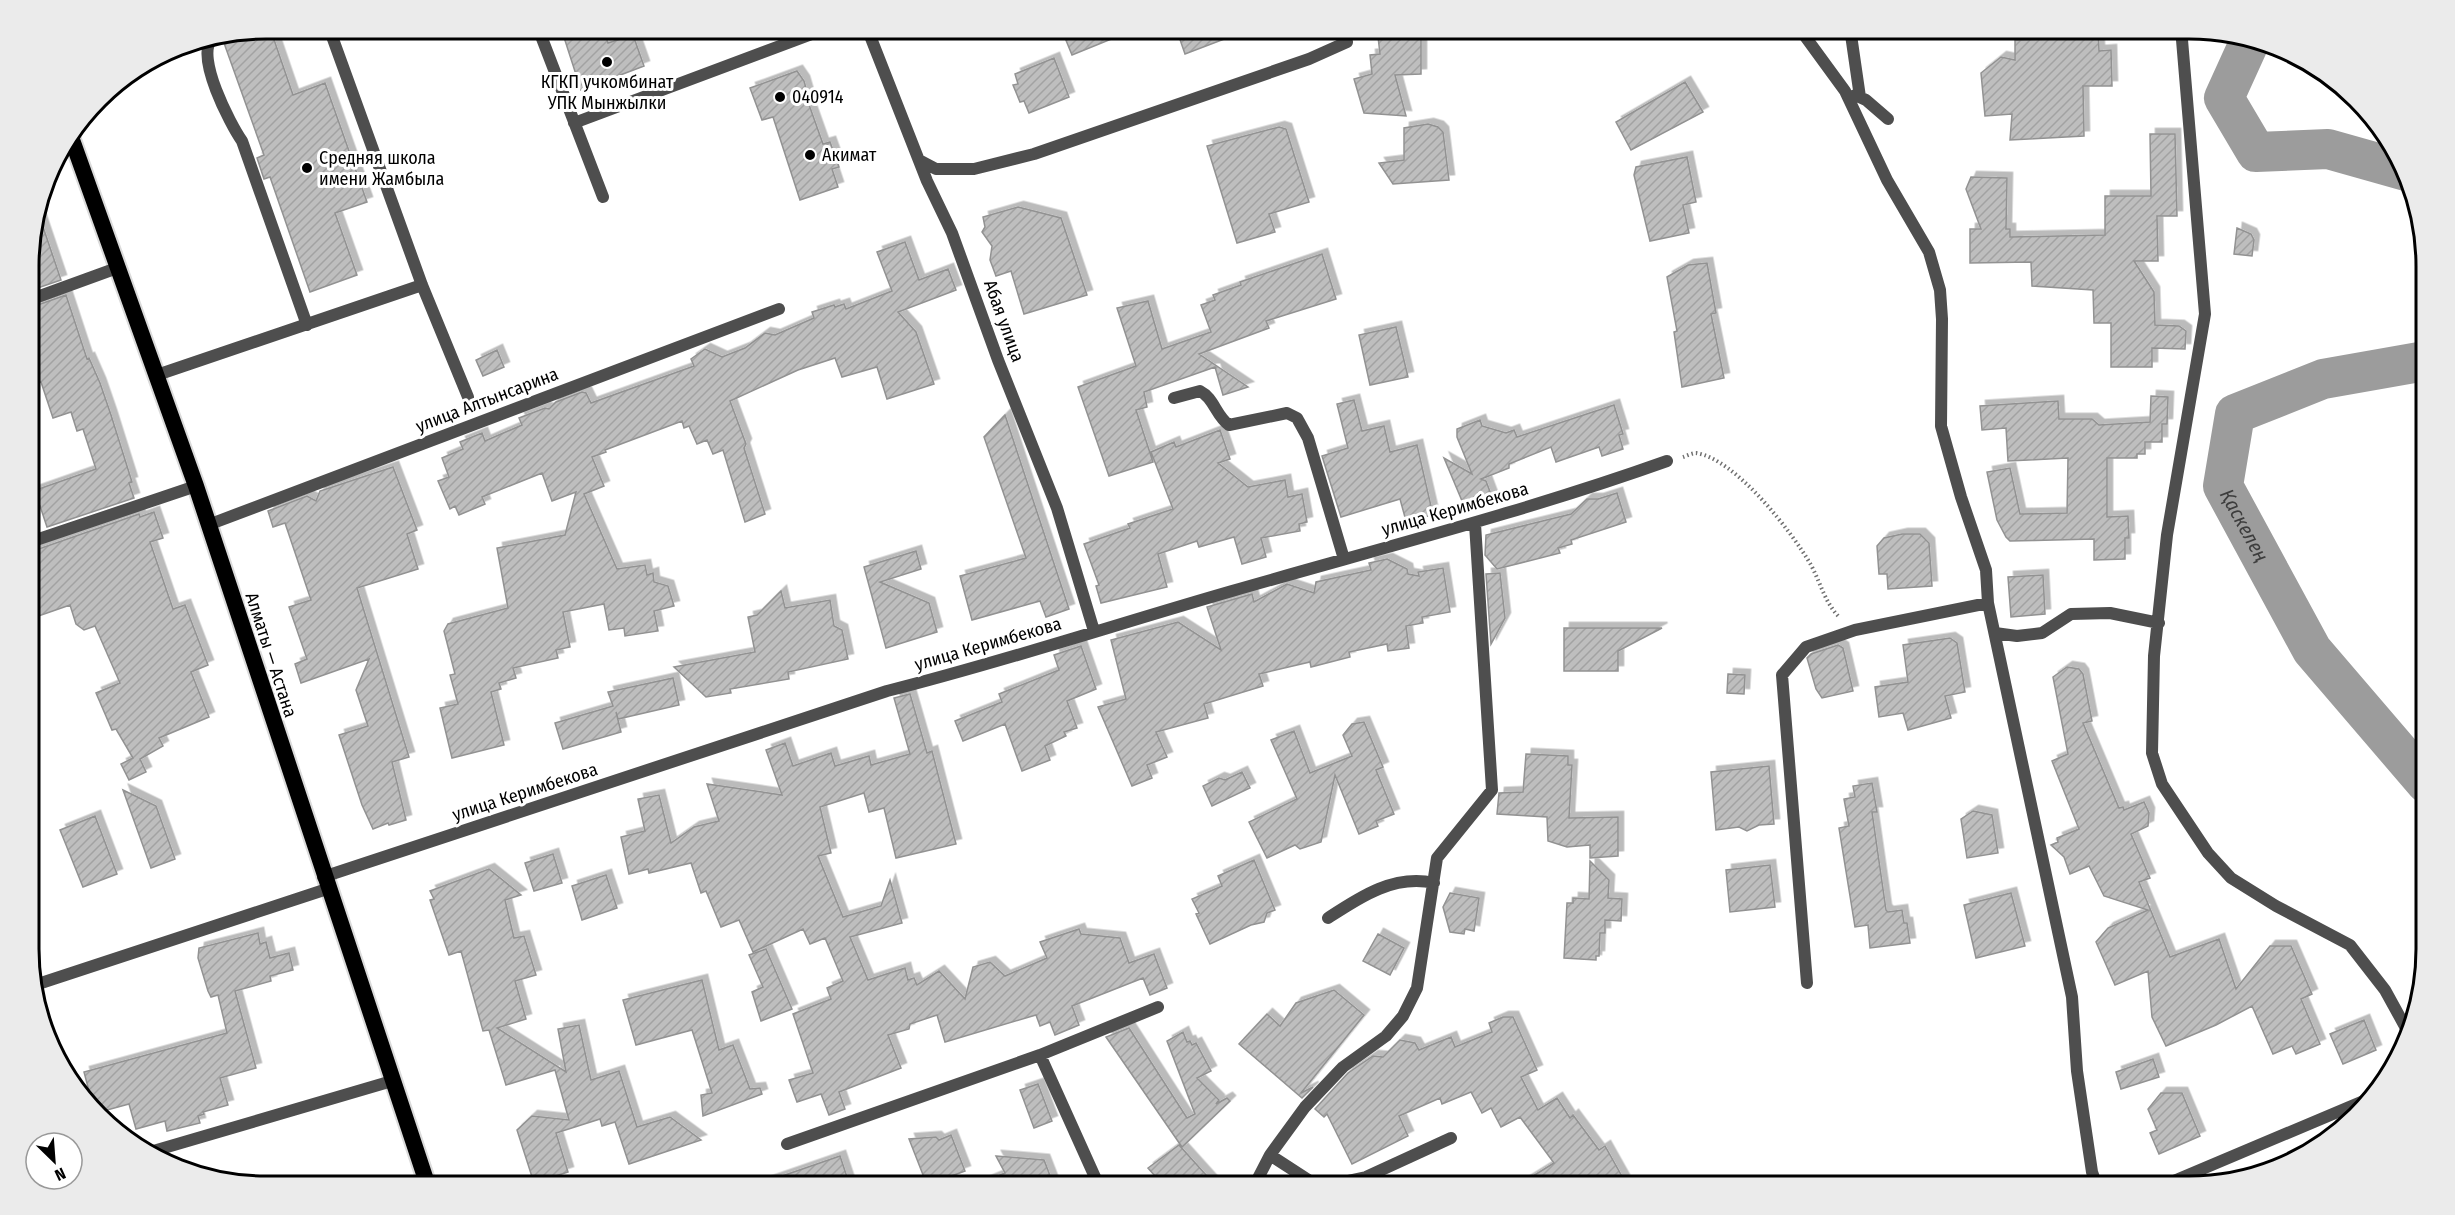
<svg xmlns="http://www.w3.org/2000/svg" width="2455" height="1215" font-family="'Fira Sans Condensed',sans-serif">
<defs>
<pattern id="building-hatch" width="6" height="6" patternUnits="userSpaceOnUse" patternTransform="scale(1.5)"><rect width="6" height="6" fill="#bebebe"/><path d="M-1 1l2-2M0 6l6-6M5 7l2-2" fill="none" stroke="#a2a2a2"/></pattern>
<filter id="shadow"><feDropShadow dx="5.5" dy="-5.5" stdDeviation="0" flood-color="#0004"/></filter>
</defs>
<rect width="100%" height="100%" fill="#fff"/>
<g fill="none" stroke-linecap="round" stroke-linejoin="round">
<!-- river -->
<g stroke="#9c9c9c" stroke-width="40">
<path d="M 2249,43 L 2224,98 L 2256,152 L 2328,149 L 2406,171"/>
<path id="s1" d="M 2425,361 L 2323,379 L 2235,414 L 2223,486 L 2312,650 L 2426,783"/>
</g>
</g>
<!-- building -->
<path fill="url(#building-hatch)" stroke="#929292" stroke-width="1.5" filter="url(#shadow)" d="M 270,28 L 293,95 L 325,83 L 367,202 L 335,213 L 357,275 L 310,292 L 270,177 L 264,179 L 257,158 L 264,155 L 224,43 Z
M 561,28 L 603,28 L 608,43 L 633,35 L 644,66 L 581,90 Z
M 1061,28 L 1136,28 L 1136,29 L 1072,55 Z
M 1176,28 L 1248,28 L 1248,30 L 1185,54 Z
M 1377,28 L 1421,28 L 1421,74 L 1395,75 L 1406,116 L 1364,113 L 1354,79 L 1372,74 L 1370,55 L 1380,54 Z
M 2060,28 L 2098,28 L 2099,51 L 2111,50 L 2112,86 L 2083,86 L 2084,136 L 2010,140 L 2012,114 L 1985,116 L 1981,73 L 2001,57 L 2015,60 L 2015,40 L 2052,39 L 2052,31 Z
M 1054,58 L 1069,97 L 1029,113 L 1024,101 L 1020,102 L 1013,85 L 1018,84 L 1015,74 Z
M 797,71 L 804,81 L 808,95 L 807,99 L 823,144 L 830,142 L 839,167 L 832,169 L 838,187 L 800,200 L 773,117 L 762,120 L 750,88 Z
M 1685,82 L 1703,112 L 1631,150 L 1616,122 Z
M 1428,124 L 1438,127 L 1443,132 L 1449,180 L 1393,184 L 1379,163 L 1404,160 L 1404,128 Z
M 1279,127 L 1286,129 L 1309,202 L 1269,214 L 1275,232 L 1237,243 L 1207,146 Z
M 2150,134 L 2175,134 L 2177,216 L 2157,216 L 2158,261 L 2134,261 L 2154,292 L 2155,325 L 2179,326 L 2186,331 L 2185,349 L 2152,348 L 2152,367 L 2111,367 L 2111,323 L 2094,323 L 2093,290 L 2032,286 L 2031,262 L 1970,263 L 1970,229 L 1981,229 L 1966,189 L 1971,177 L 2007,178 L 2006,229 L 2010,229 L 2010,237 L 2105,235 L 2105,196 L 2151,196 Z
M 1687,157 L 1696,202 L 1683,205 L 1689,233 L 1650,241 L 1634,175 L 1636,167 Z
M 1018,207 L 1061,218 L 1087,295 L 1024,314 L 1011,271 L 996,276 L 990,260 L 992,246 L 982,232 L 985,227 L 983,217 Z
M 39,215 L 61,280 L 29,291 L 29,250 Z
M 2237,228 L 2251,234 L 2254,240 L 2252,256 L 2234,254 Z
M 905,242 L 919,280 L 948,269 L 956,290 L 898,312 L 916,332 L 934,384 L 887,399 L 877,367 L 842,377 L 835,358 L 798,370 L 730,401 L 746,444 L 744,448 L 765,514 L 745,522 L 723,450 L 713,454 L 707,440 L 697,444 L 689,426 L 684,428 L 682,421 L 605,450 L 606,452 L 592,457 L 604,486 L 584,494 L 617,569 L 645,565 L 647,575 L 653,573 L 654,582 L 668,586 L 674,606 L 654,611 L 658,631 L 625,636 L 624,628 L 609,630 L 604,604 L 563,612 L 570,647 L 556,650 L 558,658 L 513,668 L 516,678 L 499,683 L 501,689 L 491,692 L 504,745 L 452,758 L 440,708 L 458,704 L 450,675 L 455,674 L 444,631 L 448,624 L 508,608 L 497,548 L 565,535 L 576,492 L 552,501 L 542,473 L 482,497 L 485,504 L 459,515 L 455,506 L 450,509 L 438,481 L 449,477 L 442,458 L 463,449 L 460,442 L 482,433 L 485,441 L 522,425 L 519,418 L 545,408 L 549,409 L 556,402 L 582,392 L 586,393 L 591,403 L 694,366 L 691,359 L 705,349 L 722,357 L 745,348 L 765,333 L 775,335 L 814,318 L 812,312 L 834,305 L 835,307 L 844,304 L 846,309 L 892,291 L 877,252 Z
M 1322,254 L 1336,299 L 1266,321 L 1269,328 L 1199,354 L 1248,387 L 1223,395 L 1215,367 L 1144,392 L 1147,407 L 1136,410 L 1153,462 L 1109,476 L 1078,387 L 1136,366 L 1117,308 L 1148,301 L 1162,349 L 1211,332 L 1201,305 L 1215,300 L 1213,295 L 1241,285 L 1240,282 Z
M 1707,263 L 1716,313 L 1711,314 L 1724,378 L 1682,387 L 1674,332 L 1677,331 L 1667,277 L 1688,265 Z
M 66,295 L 87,359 L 89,358 L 100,383 L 111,415 L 132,482 L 129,483 L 134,498 L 47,527 L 40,506 L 30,509 L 30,492 L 96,469 L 83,429 L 77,431 L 71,412 L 53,418 L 41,382 L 29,385 L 29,346 L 37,343 L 29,318 L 29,308 Z
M 1396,327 L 1408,377 L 1370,385 L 1359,335 Z
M 497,350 L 504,367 L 483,376 L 476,360 Z
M 2151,396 L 2168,397 L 2167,424 L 2162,424 L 2162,442 L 2145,442 L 2145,454 L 2137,454 L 2137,458 L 2107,458 L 2107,517 L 2128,516 L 2129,538 L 2125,538 L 2125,559 L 2094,560 L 2094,539 L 2010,541 L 2006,537 L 1997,520 L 1987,472 L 2010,468 L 2020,514 L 2067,513 L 2068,458 L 2008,461 L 2006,428 L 1982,430 L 1980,406 L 2058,401 L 2059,419 L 2092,419 L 2099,425 L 2150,422 Z
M 1354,400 L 1362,431 L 1384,426 L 1390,452 L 1417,445 L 1433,515 L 1406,521 L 1400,499 L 1341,517 L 1322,456 L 1348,448 L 1337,404 Z
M 1614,405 L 1623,434 L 1619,435 L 1623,449 L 1602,456 L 1599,447 L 1556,462 L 1551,447 L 1509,464 L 1509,468 L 1481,479 L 1486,481 L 1492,497 L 1465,508 L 1444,458 L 1472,474 L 1457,437 L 1457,429 L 1480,420 L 1482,426 L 1506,433 L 1514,430 L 1517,437 Z
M 1005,415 L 1069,609 L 1046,617 L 1040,601 L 972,620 L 960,576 L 1026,558 L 984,437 Z
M 1220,430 L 1230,459 L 1218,463 L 1248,487 L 1285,480 L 1288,497 L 1302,494 L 1307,522 L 1299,524 L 1300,531 L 1261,538 L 1266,557 L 1242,564 L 1234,537 L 1199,547 L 1197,541 L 1158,554 L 1167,587 L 1101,603 L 1096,586 L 1099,585 L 1084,544 L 1130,528 L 1128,524 L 1173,509 L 1151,452 L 1174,442 L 1176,447 Z
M 393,467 L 417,530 L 407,534 L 418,569 L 357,588 L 409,757 L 392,762 L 406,820 L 389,825 L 388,823 L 373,829 L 362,805 L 339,735 L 368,726 L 356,690 L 369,659 L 301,683 L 295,664 L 307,659 L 289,607 L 311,600 L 285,523 L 273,527 L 268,511 L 307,496 L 316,501 L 320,491 Z
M 1617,493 L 1626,522 L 1571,540 L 1572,544 L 1558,548 L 1560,553 L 1497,569 L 1485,555 L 1486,535 L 1571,514 L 1587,499 L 1598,499 Z
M 154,512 L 163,538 L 150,542 L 173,609 L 185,605 L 208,665 L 191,672 L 209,717 L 159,738 L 163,746 L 140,759 L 146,772 L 129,780 L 121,764 L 133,758 L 116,729 L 112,730 L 96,693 L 120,683 L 95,626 L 84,630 L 76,624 L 70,605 L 30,619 L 30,552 L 139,514 L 140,517 Z
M 1902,534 L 1920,534 L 1929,543 L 1932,586 L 1888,589 L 1887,574 L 1879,574 L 1877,546 L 1884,538 Z
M 916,551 L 921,569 L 880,582 L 929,603 L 937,632 L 886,648 L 864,567 Z
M 1387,559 L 1407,569 L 1408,574 L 1419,576 L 1418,572 L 1443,568 L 1450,612 L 1422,617 L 1423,623 L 1406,626 L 1409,648 L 1388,651 L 1387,644 L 1349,652 L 1350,657 L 1311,667 L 1310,662 L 1259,674 L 1263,686 L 1204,704 L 1208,718 L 1156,732 L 1167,757 L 1147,765 L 1152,778 L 1132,786 L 1098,707 L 1126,699 L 1111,640 L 1178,622 L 1221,650 L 1207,607 L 1252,594 L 1254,602 L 1287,584 L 1314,593 L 1316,582 L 1371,570 L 1369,563 Z
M 1500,573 L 1505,618 L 1491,644 L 1486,574 Z
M 2043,575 L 2045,614 L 2011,617 L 2008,577 Z
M 781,591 L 785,608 L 830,600 L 834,626 L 842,630 L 848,659 L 788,672 L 789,679 L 730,689 L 731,693 L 706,697 L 674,667 L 755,652 L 748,617 L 757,615 Z
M 1564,628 L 1662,628 L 1618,651 L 1618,671 L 1564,671 Z
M 1950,638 L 1957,643 L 1965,692 L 1945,696 L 1951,718 L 1908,730 L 1903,713 L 1879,717 L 1875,687 L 1908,682 L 1903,645 Z
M 1838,645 L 1843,648 L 1853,691 L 1822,698 L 1816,689 L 1807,658 L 1811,654 Z
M 1081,646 L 1096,689 L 1067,701 L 1077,728 L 1064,732 L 1066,736 L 1045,746 L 1050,760 L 1022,771 L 1005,724 L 963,741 L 955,721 L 1002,702 L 999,694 L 1059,670 L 1054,655 Z
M 2067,667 L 2079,669 L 2083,674 L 2092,721 L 2083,723 L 2119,808 L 2123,807 L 2124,810 L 2144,802 L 2149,813 L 2148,826 L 2131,834 L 2150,878 L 2139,882 L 2170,957 L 2219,939 L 2236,989 L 2270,946 L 2291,946 L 2312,994 L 2301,999 L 2320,1044 L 2296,1054 L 2292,1046 L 2273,1054 L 2252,1006 L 2216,1025 L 2166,1046 L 2152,1017 L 2148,971 L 2115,985 L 2096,942 L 2108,928 L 2148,910 L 2104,896 L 2089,866 L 2070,874 L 2064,857 L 2051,845 L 2058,842 L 2057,838 L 2079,829 L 2052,761 L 2068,754 L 2053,677 Z
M 1728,674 L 1745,675 L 1744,694 L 1727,693 Z
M 673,678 L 679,705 L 618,719 L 616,712 L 621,732 L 563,749 L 555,723 L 613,706 L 608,692 Z
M 910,694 L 927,753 L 932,751 L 956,844 L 896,858 L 884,808 L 869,812 L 864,793 L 820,807 L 831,853 L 818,856 L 843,917 L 881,906 L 890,880 L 902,923 L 850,937 L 868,980 L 905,968 L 908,980 L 914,978 L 917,985 L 939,971 L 965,999 L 973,967 L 990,962 L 1005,976 L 1047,958 L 1040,942 L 1079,929 L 1081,934 L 1120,938 L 1129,963 L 1154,954 L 1167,988 L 1150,995 L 1143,978 L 1072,1006 L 1079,1025 L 1055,1035 L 1050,1022 L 1040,1026 L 1036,1015 L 945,1042 L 937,1015 L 910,1024 L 909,1029 L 888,1035 L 901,1068 L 839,1092 L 845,1109 L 829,1115 L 821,1094 L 797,1102 L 789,1080 L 813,1073 L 793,1014 L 831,999 L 827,988 L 843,981 L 825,938 L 810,944 L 803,929 L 753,952 L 739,920 L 721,927 L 706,891 L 701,893 L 691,863 L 649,873 L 648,869 L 629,874 L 621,837 L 645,831 L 638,799 L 659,795 L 671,843 L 694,827 L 719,821 L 707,784 L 782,795 L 766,750 L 785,743 L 793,766 L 831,753 L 835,766 L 869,756 L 871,765 L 910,754 L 894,698 Z
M 1364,722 L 1383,767 L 1376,770 L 1394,814 L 1376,821 L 1378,826 L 1359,834 L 1335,775 L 1321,842 L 1300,849 L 1295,845 L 1267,858 L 1249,822 L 1297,799 L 1271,740 L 1294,731 L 1310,773 L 1352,756 L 1343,735 L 1352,724 Z
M 1526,754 L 1568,756 L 1568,765 L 1572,765 L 1569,818 L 1618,817 L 1618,856 L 1590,858 L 1590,845 L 1567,847 L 1548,841 L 1547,817 L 1497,814 L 1499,793 L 1523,792 Z
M 1769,766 L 1774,824 L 1759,825 L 1747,831 L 1739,827 L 1716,830 L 1711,772 Z
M 1242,772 L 1250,788 L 1212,806 L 1203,786 L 1219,778 L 1225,780 Z
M 1872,783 L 1877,812 L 1872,812 L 1886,910 L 1888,912 L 1902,910 L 1904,923 L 1907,923 L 1910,943 L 1870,948 L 1868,925 L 1855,927 L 1839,828 L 1849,826 L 1844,799 L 1855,797 L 1853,786 Z
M 123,790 L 156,806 L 175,859 L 151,868 Z
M 1973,811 L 1992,815 L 1998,853 L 1967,858 L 1961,819 Z
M 95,816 L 117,874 L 83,887 L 60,830 Z
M 553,854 L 562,883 L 534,891 L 525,863 Z
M 1254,860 L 1275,910 L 1267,913 L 1264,922 L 1251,925 L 1210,944 L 1196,914 L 1199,913 L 1192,899 L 1222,886 L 1218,876 Z
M 1590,861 L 1609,880 L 1608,898 L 1622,899 L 1621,921 L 1605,920 L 1605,933 L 1600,933 L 1599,956 L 1596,956 L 1596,960 L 1564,958 L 1567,903 L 1573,903 L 1573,898 L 1589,899 Z
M 1770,865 L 1775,907 L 1730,912 L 1726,870 Z
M 489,869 L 521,895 L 505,900 L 514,938 L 524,936 L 536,975 L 515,981 L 526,1019 L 497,1028 L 566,1072 L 558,1029 L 579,1025 L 591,1080 L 619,1071 L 637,1127 L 670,1117 L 701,1140 L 629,1164 L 615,1122 L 602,1126 L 600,1119 L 556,1133 L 568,1172 L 534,1183 L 517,1130 L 532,1116 L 569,1120 L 555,1070 L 506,1085 L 489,1030 L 483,1031 L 461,951 L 449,955 L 430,900 L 434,899 L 430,891 Z
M 606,875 L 617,908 L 582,920 L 572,886 Z
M 1450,893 L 1479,898 L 1474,931 L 1465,929 L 1464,934 L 1450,932 L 1443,907 Z
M 2011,893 L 2025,946 L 1976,958 L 1964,905 Z
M 258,933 L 260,944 L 266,942 L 270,958 L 289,953 L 293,970 L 270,976 L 271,981 L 235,991 L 256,1068 L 220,1078 L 228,1105 L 203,1112 L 204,1114 L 198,1116 L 200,1123 L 167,1131 L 165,1121 L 136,1129 L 129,1104 L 100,1112 L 93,1106 L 84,1072 L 227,1033 L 218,995 L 211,997 L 208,991 L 198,958 L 199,948 Z
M 1378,934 L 1404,948 L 1390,975 L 1363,961 Z
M 766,949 L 792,1009 L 761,1021 L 752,992 L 763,987 L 749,955 Z
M 702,980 L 719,1050 L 733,1045 L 750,1089 L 760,1088 L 762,1094 L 703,1116 L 701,1095 L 712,1093 L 692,1030 L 636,1045 L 623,1000 Z
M 1334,990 L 1364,1015 L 1301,1093 L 1313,1087 L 1302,1098 L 1239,1044 L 1267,1014 L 1280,1026 L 1296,1003 Z
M 1503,1017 L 1513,1017 L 1537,1070 L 1521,1077 L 1538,1110 L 1557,1098 L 1570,1118 L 1573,1115 L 1599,1150 L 1605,1146 L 1624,1180 L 1613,1186 L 1517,1186 L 1554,1163 L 1520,1117 L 1501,1127 L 1491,1108 L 1482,1113 L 1471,1092 L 1442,1104 L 1440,1098 L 1399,1116 L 1408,1136 L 1352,1164 L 1327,1114 L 1324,1117 L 1315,1109 L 1348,1073 L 1373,1056 L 1383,1057 L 1400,1040 L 1415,1043 L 1419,1050 L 1451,1037 L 1455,1047 L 1492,1032 L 1489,1023 Z
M 2364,1020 L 2376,1050 L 2343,1064 L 2330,1034 Z
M 1129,1028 L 1187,1118 L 1195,1114 L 1167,1041 L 1183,1032 L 1187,1042 L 1190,1041 L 1192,1045 L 1196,1043 L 1211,1071 L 1197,1078 L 1219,1100 L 1216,1104 L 1227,1098 L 1230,1101 L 1182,1147 L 1106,1037 Z
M 2153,1059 L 2159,1077 L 2121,1089 L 2116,1072 Z
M 1038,1084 L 1052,1121 L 1034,1128 L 1020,1090 Z
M 2161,1093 L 2182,1093 L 2200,1136 L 2159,1154 L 2150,1133 L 2157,1130 L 2148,1109 Z
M 951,1135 L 965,1171 L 927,1185 L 909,1139 L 936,1137 L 939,1140 Z
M 1179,1145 L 1216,1186 L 1144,1186 L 1155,1176 L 1148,1168 Z
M 840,1156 L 850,1186 L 760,1186 L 759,1184 Z
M 996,1156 L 1044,1160 L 1054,1186 L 974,1186 L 1005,1173 Z"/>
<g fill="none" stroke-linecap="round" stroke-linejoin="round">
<defs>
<path id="trunk" d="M 71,137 L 196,486 L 428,1186"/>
</defs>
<!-- trunk casing -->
<use href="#trunk" stroke="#dbdbdb" stroke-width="20"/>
<!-- path -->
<path stroke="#707070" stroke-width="4" stroke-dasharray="1.5 3" stroke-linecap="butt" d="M 1683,457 C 1686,456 1692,453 1696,453 C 1736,459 1792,532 1811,565 C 1821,584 1825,603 1840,618"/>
<!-- service -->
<path stroke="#4e4e4e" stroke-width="12" d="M 329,28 L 422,285 L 468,397
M 538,28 L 603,197
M 212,39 C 195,56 230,124 242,141 L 307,325
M 574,123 L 828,28
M 29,300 L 117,268
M 157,375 L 422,285"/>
<!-- minor -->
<path stroke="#4e4e4e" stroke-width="12" d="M 867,28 L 927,181 L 952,233 L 998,360 L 1057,508 L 1094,631
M 1799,28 L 1845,91 L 1887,180 L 1929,252 L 1940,290 L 1942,319 L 1941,426 L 1961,497 L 1986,570 L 1988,603 L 2072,997 L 2077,1071 L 2092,1172 L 2097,1186
M 1850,28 L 1860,97
M 2181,28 L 2205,314 L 2167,535 L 2154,656 L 2152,753 L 2162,784 L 2208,853 L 2231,878 L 2276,906 L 2350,945 L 2385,990 L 2407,1030
M 1855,95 L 1866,100 L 1888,119
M 919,160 L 936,169 L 974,169 L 1034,154 L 1309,59 L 1347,42
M 1174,398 L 1200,391 C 1214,398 1216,416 1229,425 L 1287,413 L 1297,418 L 1308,438 L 1344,559
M 208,525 L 779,309
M 30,542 L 196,486
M 1995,633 L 2017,636 L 2042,633 L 2071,614 L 2110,613 L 2159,623
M 323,877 L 887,691 C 1003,662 1117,624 1232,591 C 1378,549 1524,512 1667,461
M 1328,918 C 1360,897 1394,874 1434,883
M 1807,983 L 1782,675 L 1806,647 L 1855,630 L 1988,603
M 1040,1055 L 1099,1186
M 787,1144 L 1040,1055 L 1158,1007
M 150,1152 L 392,1081
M 1270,1155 L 1310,1181 L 1323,1186
M 1254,1186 L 1270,1155 L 1305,1107 L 1343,1067 L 1386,1036 L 1403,1016 L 1417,988 L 1437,858 L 1492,790 L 1475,524
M 1324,1186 L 1366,1177 L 1451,1138
M 2162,1186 L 2373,1097"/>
<!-- tertiary -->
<path stroke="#4e4e4e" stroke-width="12" d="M 32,986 L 327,889"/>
<!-- trunk -->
<use href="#trunk" stroke="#000" stroke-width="16"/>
</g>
<!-- markers -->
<g fill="#000" stroke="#fff" stroke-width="2">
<circle cx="607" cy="62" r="6"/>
<circle cx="780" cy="97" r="6"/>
<circle cx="810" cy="155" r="6"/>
<circle cx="307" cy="168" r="6"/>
</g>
<g text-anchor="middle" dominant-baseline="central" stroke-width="6" stroke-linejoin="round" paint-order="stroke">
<!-- poi labels -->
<g font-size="18" fill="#000" stroke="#fff" text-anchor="start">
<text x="607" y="82" text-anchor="middle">КГКП учкомбинат<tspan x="607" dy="21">УПК Мынжылки</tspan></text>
<text x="792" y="97">040914</text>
<text x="822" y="155">Акимат</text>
<text x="319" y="158">Средняя школа<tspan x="319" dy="21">имени Жамбыла</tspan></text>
</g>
<!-- street labels -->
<g font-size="18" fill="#000" stroke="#fff">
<text transform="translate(1004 321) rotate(70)">Абая улица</text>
<text transform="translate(487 400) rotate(-21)">улица Алтынсарина</text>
<text transform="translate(1455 509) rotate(-16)">улица Керимбекова</text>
<text transform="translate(988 644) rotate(-16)">улица Керимбекова</text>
<text transform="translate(271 655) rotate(72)">Алматы — Астана</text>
<text transform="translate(525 792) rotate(-18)">улица Керимбекова</text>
</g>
<!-- water labels -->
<g font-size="20" font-style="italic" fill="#3d3d3d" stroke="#fff">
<text stroke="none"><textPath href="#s1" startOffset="316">Қаскелең</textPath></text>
</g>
</g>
<!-- crop -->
<path d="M0 0H2455V1215H0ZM266 39H2189A227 227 0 0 1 2416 266V949A227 227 0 0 1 2189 1176H266A227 227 0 0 1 39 949V266A227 227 0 0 1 266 39Z" fill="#ebebeb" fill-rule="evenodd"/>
<path fill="none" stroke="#000" stroke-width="3" d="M266 39H2189A227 227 0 0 1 2416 266V949A227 227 0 0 1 2189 1176H266A227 227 0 0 1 39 949V266A227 227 0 0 1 266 39Z"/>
<!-- north arrow -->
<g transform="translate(54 1161) rotate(155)"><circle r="28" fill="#ffffff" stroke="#999999" stroke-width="1.5"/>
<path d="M0-4.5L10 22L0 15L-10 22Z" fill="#000000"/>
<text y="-9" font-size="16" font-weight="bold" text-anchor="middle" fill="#000000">N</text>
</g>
</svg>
